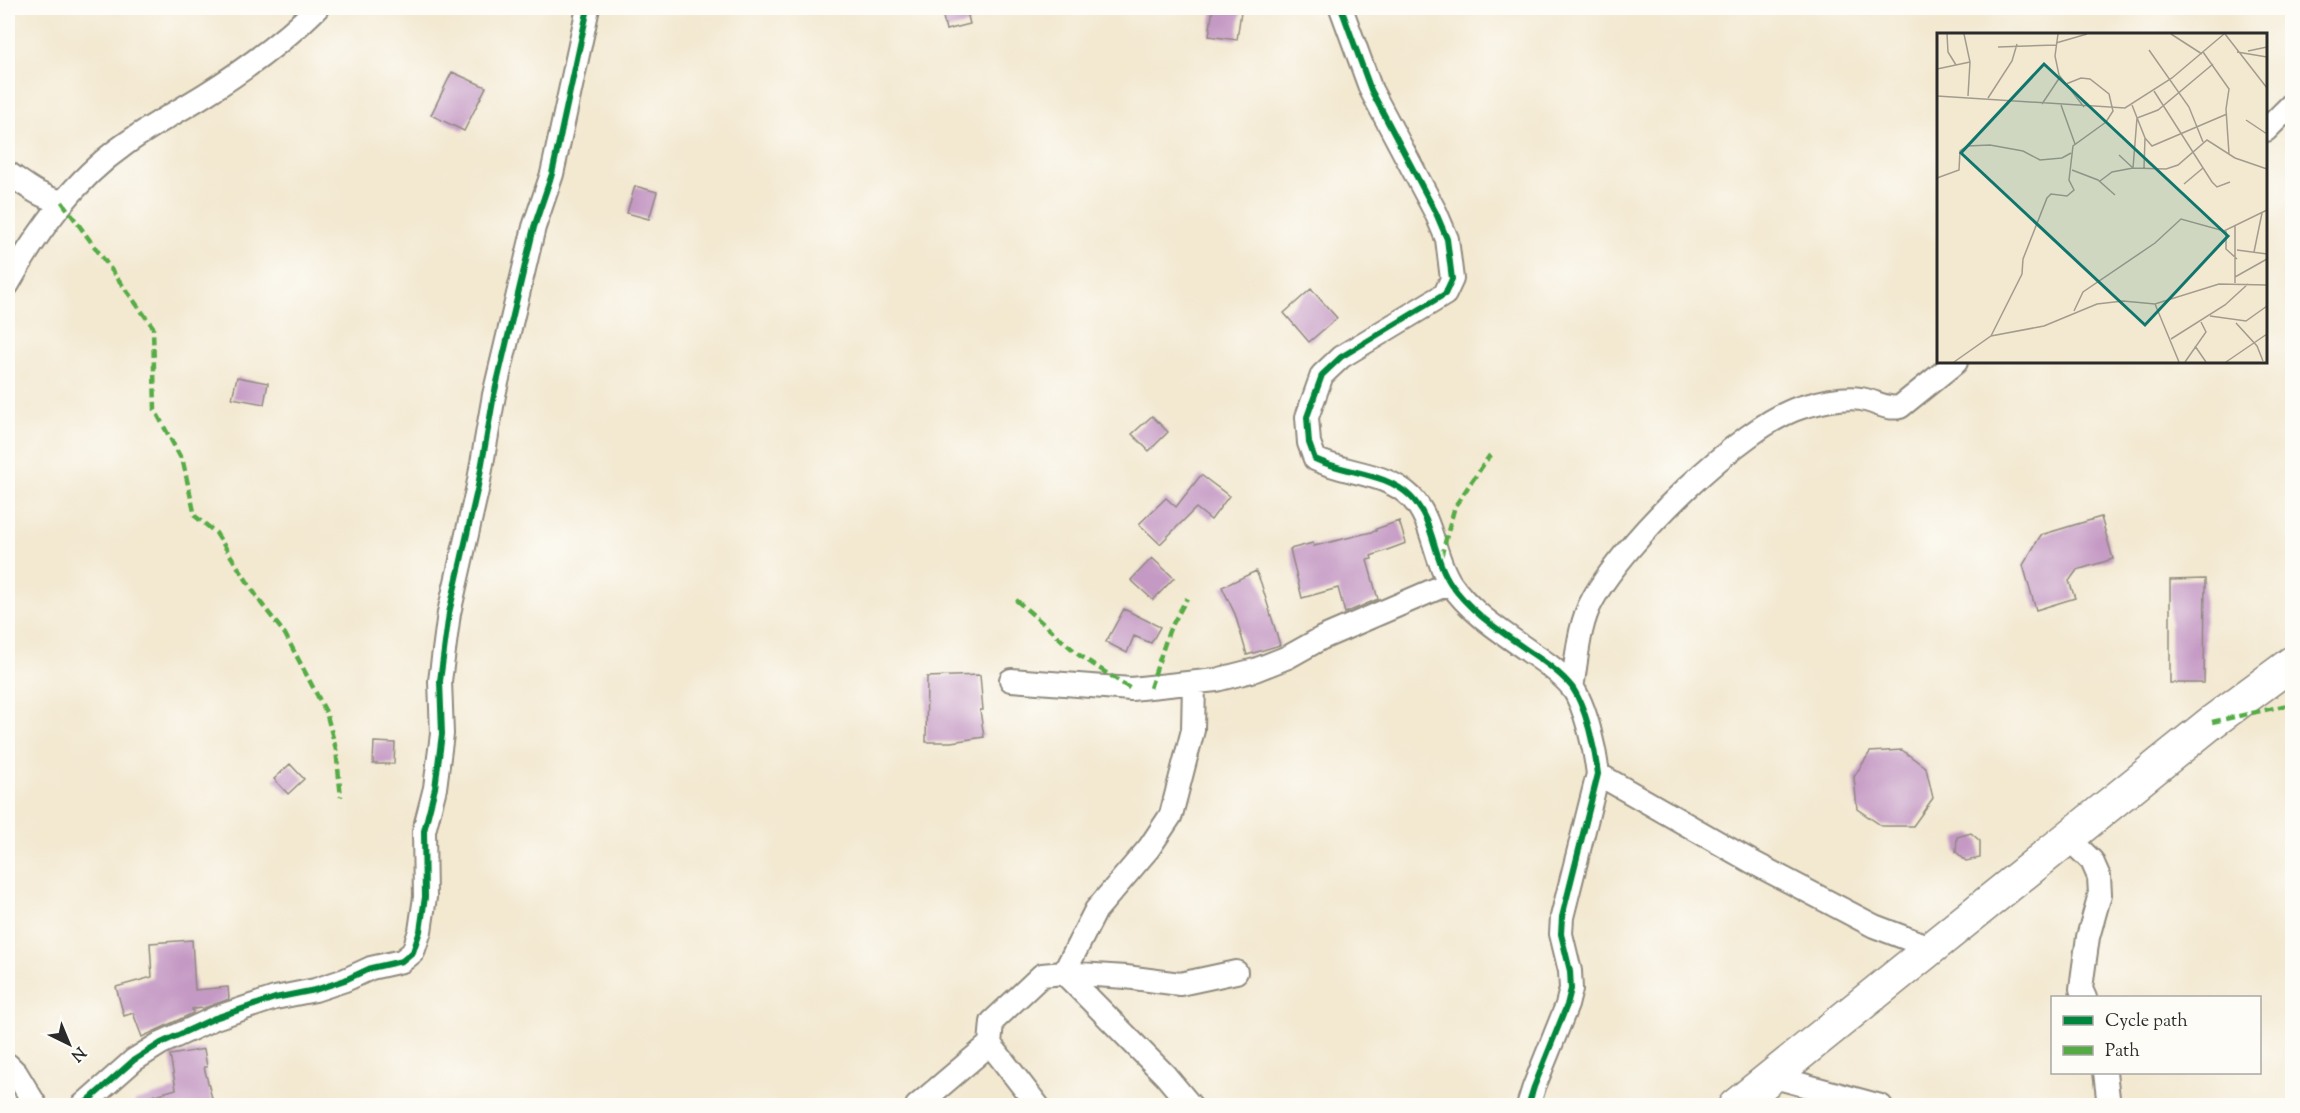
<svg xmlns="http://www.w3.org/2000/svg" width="2300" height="1113" font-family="'Sorts Mill Goudy',serif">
<rect width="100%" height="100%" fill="#fdfcf7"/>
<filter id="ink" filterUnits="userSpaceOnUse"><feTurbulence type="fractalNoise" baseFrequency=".0167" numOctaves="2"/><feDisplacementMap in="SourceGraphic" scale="12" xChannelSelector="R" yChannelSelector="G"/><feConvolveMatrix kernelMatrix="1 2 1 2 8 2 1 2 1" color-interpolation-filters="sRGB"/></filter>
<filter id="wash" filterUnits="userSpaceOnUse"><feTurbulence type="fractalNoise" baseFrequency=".008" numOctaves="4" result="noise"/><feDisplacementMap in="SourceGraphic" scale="24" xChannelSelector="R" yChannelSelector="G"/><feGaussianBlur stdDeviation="1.35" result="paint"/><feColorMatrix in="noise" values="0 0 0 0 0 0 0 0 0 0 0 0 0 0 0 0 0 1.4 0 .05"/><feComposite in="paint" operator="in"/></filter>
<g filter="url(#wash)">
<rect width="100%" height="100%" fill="#f3e8d0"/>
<g id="blocks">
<!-- building -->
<path fill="#c499c4" d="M 941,8 L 966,8 L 970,24 L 946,30 Z
M 1213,8 L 1241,11 L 1237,40 L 1209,36 Z
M 452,72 L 486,87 L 464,131 L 431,115 Z
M 635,186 L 657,192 L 649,219 L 627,213 Z
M 1311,289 L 1337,318 L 1309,342 L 1284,313 Z
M 237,377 L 268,383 L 264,404 L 232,398 Z
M 1152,416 L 1168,432 L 1149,451 L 1132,434 Z
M 1201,475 L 1229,496 L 1211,520 L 1196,508 L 1160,544 L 1139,524 L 1166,498 L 1176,507 Z
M 2101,517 L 2113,559 L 2077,570 L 2069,581 L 2075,598 L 2036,610 L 2023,565 L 2041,535 Z
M 1399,521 L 1406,543 L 1371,556 L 1372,559 L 1367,560 L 1378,599 L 1345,613 L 1338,588 L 1302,598 L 1290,549 L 1313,543 L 1314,546 L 1376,531 L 1376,529 Z
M 1152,558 L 1174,578 L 1153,600 L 1131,580 Z
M 1256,571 L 1261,583 L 1280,645 L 1247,655 L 1235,614 L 1222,587 Z
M 2205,579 L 2204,683 L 2170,683 L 2170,580 Z
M 1124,609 L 1160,627 L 1151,643 L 1134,636 L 1127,653 L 1106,642 Z
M 980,675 L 983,710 L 980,710 L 984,737 L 951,742 L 926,742 L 927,677 Z
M 374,742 L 395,743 L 394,764 L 373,764 Z
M 1902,750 L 1926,768 L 1933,798 L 1913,826 L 1882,826 L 1857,809 L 1854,777 L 1870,752 Z
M 290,764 L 304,779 L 288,794 L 274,779 Z
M 1971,833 L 1980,841 L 1980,858 L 1966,861 L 1956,852 L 1957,837 Z
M 192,940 L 195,990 L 228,987 L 229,999 L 204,1008 L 192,1009 L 193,1013 L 142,1037 L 133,1013 L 124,1016 L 116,987 L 152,977 L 150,943 Z
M 204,1049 L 207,1067 L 204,1067 L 214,1106 L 135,1106 L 135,1101 L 176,1089 L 170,1055 Z"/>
</g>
</g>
<g filter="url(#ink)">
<use href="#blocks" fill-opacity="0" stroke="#8f8a7e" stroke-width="1.5"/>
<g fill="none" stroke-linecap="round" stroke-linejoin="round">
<defs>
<path id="street" d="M 1341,8 L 1371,90 L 1436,213 L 1447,239 L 1452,279 L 1445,294 L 1341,357 L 1322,375 L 1307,417 L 1309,443 L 1315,459 C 1346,474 1386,472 1411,497 C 1434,520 1433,558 1451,584 C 1471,613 1502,632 1530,652 C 1545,662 1561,673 1572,687 C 1586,707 1595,750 1598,774 L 1562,917 L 1561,934 L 1570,971 L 1571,989 L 1567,1005 L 1534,1087 L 1528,1106
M 2266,130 L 2292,104
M 8,173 C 27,186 38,196 62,202
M 8,284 C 38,231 74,180 124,145 C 150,126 179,111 206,94 C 246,69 284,41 317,8
M 1011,680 L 1131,689 L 1216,680 L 1255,670 L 1288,657 L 1322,638 L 1450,583
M 1572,688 C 1577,660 1578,625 1593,599 C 1624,543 1741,425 1802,407 C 1819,402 1844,396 1861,399 C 1875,401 1886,410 1900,407 L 1956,362
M 1598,774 L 1754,863 L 1874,926 L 1932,948
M 2068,838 L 2092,861 L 2099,877 L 2100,894 L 2088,937 L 2083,973 L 2081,989 L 2085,998
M 1064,973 L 1165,1075 L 1191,1106
M 1064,973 L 1126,977 L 1180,984 L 1236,972
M 990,1044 L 1038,1106
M 8,1065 L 16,1073 L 36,1106
M 2105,1072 L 2109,1106
M 1771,1076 L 1881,1106
M 82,1106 L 134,1060 L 161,1043 L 215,1018 L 275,998 L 315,990 L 345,980 L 371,968 L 402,961 L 413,952 L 420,931 L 425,897 L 424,831 L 435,788 L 442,734 L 440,681 L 449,613 L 478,486 L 494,395 L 534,227 L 552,174 L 588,8
M 917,1106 L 990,1044 L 992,1022 L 1042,975 L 1064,973 L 1096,910 L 1149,848 L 1171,815 L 1193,730 L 1194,683"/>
<path id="secondary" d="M 1735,1106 L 2212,722 L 2292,663"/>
</defs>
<!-- street casing -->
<use href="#street" stroke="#8f8a7e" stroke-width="26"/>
<!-- secondary casing -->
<use href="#secondary" stroke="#8f8a7e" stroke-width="36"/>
<!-- street -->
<use href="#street" stroke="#fff" stroke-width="22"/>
<!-- secondary -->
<use href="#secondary" stroke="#fff" stroke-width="33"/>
<!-- quiet -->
<path stroke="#54ab44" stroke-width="4.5" stroke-dasharray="9 4.5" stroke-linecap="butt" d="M 62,202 L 153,327 L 155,410 L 183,462 L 195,516 L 216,533 L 261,603 L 285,634 L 326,712 L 336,749 L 341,797
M 1441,557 L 1455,506 L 1490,455
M 1016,600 L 1079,655 L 1131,689
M 1150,688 L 1169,631 L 1187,598
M 2212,722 L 2292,704"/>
<defs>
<path id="cycleway" d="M 1341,8 L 1371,90 L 1436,213 L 1447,239 L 1452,279 L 1445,294 L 1341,357 L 1322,375 L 1307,417 L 1309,443 L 1315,459 C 1346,474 1386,472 1411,497 C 1434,520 1433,558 1451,584 C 1471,613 1502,632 1530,652 C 1545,662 1561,673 1572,687 C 1586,707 1595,750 1598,774 L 1562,917 L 1561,934 L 1570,971 L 1571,989 L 1567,1005 L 1534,1087 L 1528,1106
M 82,1106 L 134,1060 L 161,1043 L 215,1018 L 275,998 L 315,990 L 345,980 L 371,968 L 402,961 L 413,952 L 420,931 L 425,897 L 424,831 L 435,788 L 442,734 L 440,681 L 449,613 L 478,486 L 494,395 L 534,227 L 552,174 L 588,8"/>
</defs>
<!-- cycleway casing -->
<use href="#cycleway" stroke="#fdfcf7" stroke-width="10"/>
<!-- cycleway -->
<use href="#cycleway" stroke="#00873e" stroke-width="6"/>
</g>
</g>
<!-- overview -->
<g transform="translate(1937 33)">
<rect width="330" height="330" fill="#f3e8d0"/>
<path fill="none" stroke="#a39c8e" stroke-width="1.5" d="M 10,1 L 11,19 L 19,32M 27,1 L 33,29 L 31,63M 121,1 L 118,23 L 122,42 L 147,74M 234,1 L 265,21M 288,1 L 330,55M 119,10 L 150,1M 61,14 L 119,12M 212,17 L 252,74 L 266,109M 311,18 L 330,14M 266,19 L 292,56 L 289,76 L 292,121M 300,19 L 330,24M 0,36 L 33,29M 217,58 L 275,149 L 280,154 L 293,149M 0,63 L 188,75 L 235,45 L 287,1M 51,65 L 75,28 L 80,11M 105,71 L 123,44M 124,72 L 138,111M 195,72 L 208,105 L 207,135M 309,87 L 330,101M 208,105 L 215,113 L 290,81M 182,122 L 196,135M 196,135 L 200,85 L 221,77 L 276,31M 135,137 L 161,147 L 178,162M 0,145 L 22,137 L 23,118 L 30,113 L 53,112 L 86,118 L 103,127 L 125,125 L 134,120M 163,148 L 175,139 L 196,135 L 229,136 L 241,132 L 270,107 L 298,125 L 330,136M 247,151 L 266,135M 289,198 L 289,216 L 300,226M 300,217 L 330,221M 317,219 L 325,180M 298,244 L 330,226M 298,250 L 298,193M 218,271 L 242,329M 137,278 L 146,259 L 218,210 L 244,186 L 287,198 L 330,177M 273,283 L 309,288 L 330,273M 299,290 L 320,313 L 326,328M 54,303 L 85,241 L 86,226 L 110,165 L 114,161 L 130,163 L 137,157 L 132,147 L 136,113 L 169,89 L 176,78 L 172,61 L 153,46 L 144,45 L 129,51M 234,306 L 288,272 L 311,251M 258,313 L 269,329M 17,329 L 54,303 L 107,293 L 160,271 L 186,268 L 218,271 L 282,251 L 330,252M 248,329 L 269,299 L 264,289M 289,329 L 330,301"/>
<path fill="#0f766e" fill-opacity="0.15" stroke="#0f766e" stroke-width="3" d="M 107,31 L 291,203 L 208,292 L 24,120 Z"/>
<rect width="330" height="330" fill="none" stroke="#2b2b2b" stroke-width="3"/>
</g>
<!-- margin -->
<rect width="2300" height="1113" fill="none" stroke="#fdfcf7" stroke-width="30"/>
<!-- legend -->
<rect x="2051" y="996" width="210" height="78" fill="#fdfcf7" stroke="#a9a8a5" stroke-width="1.5"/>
<rect x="2063" y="1016" width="30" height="9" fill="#00873e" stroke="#a9a8a5" stroke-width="1.5"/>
<text x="2105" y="1026" font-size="18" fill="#2b2b2b">Cycle path</text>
<rect x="2063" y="1046" width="30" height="9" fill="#54ab44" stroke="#a9a8a5" stroke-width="1.5"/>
<text x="2105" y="1056" font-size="18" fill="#2b2b2b">Path</text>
<!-- north arrow -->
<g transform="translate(69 1044) rotate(137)" stroke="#fdfcf7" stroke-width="4.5" paint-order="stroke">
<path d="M0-4.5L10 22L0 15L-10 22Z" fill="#2b2b2b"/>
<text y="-9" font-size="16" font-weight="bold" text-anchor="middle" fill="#2b2b2b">N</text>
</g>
</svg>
